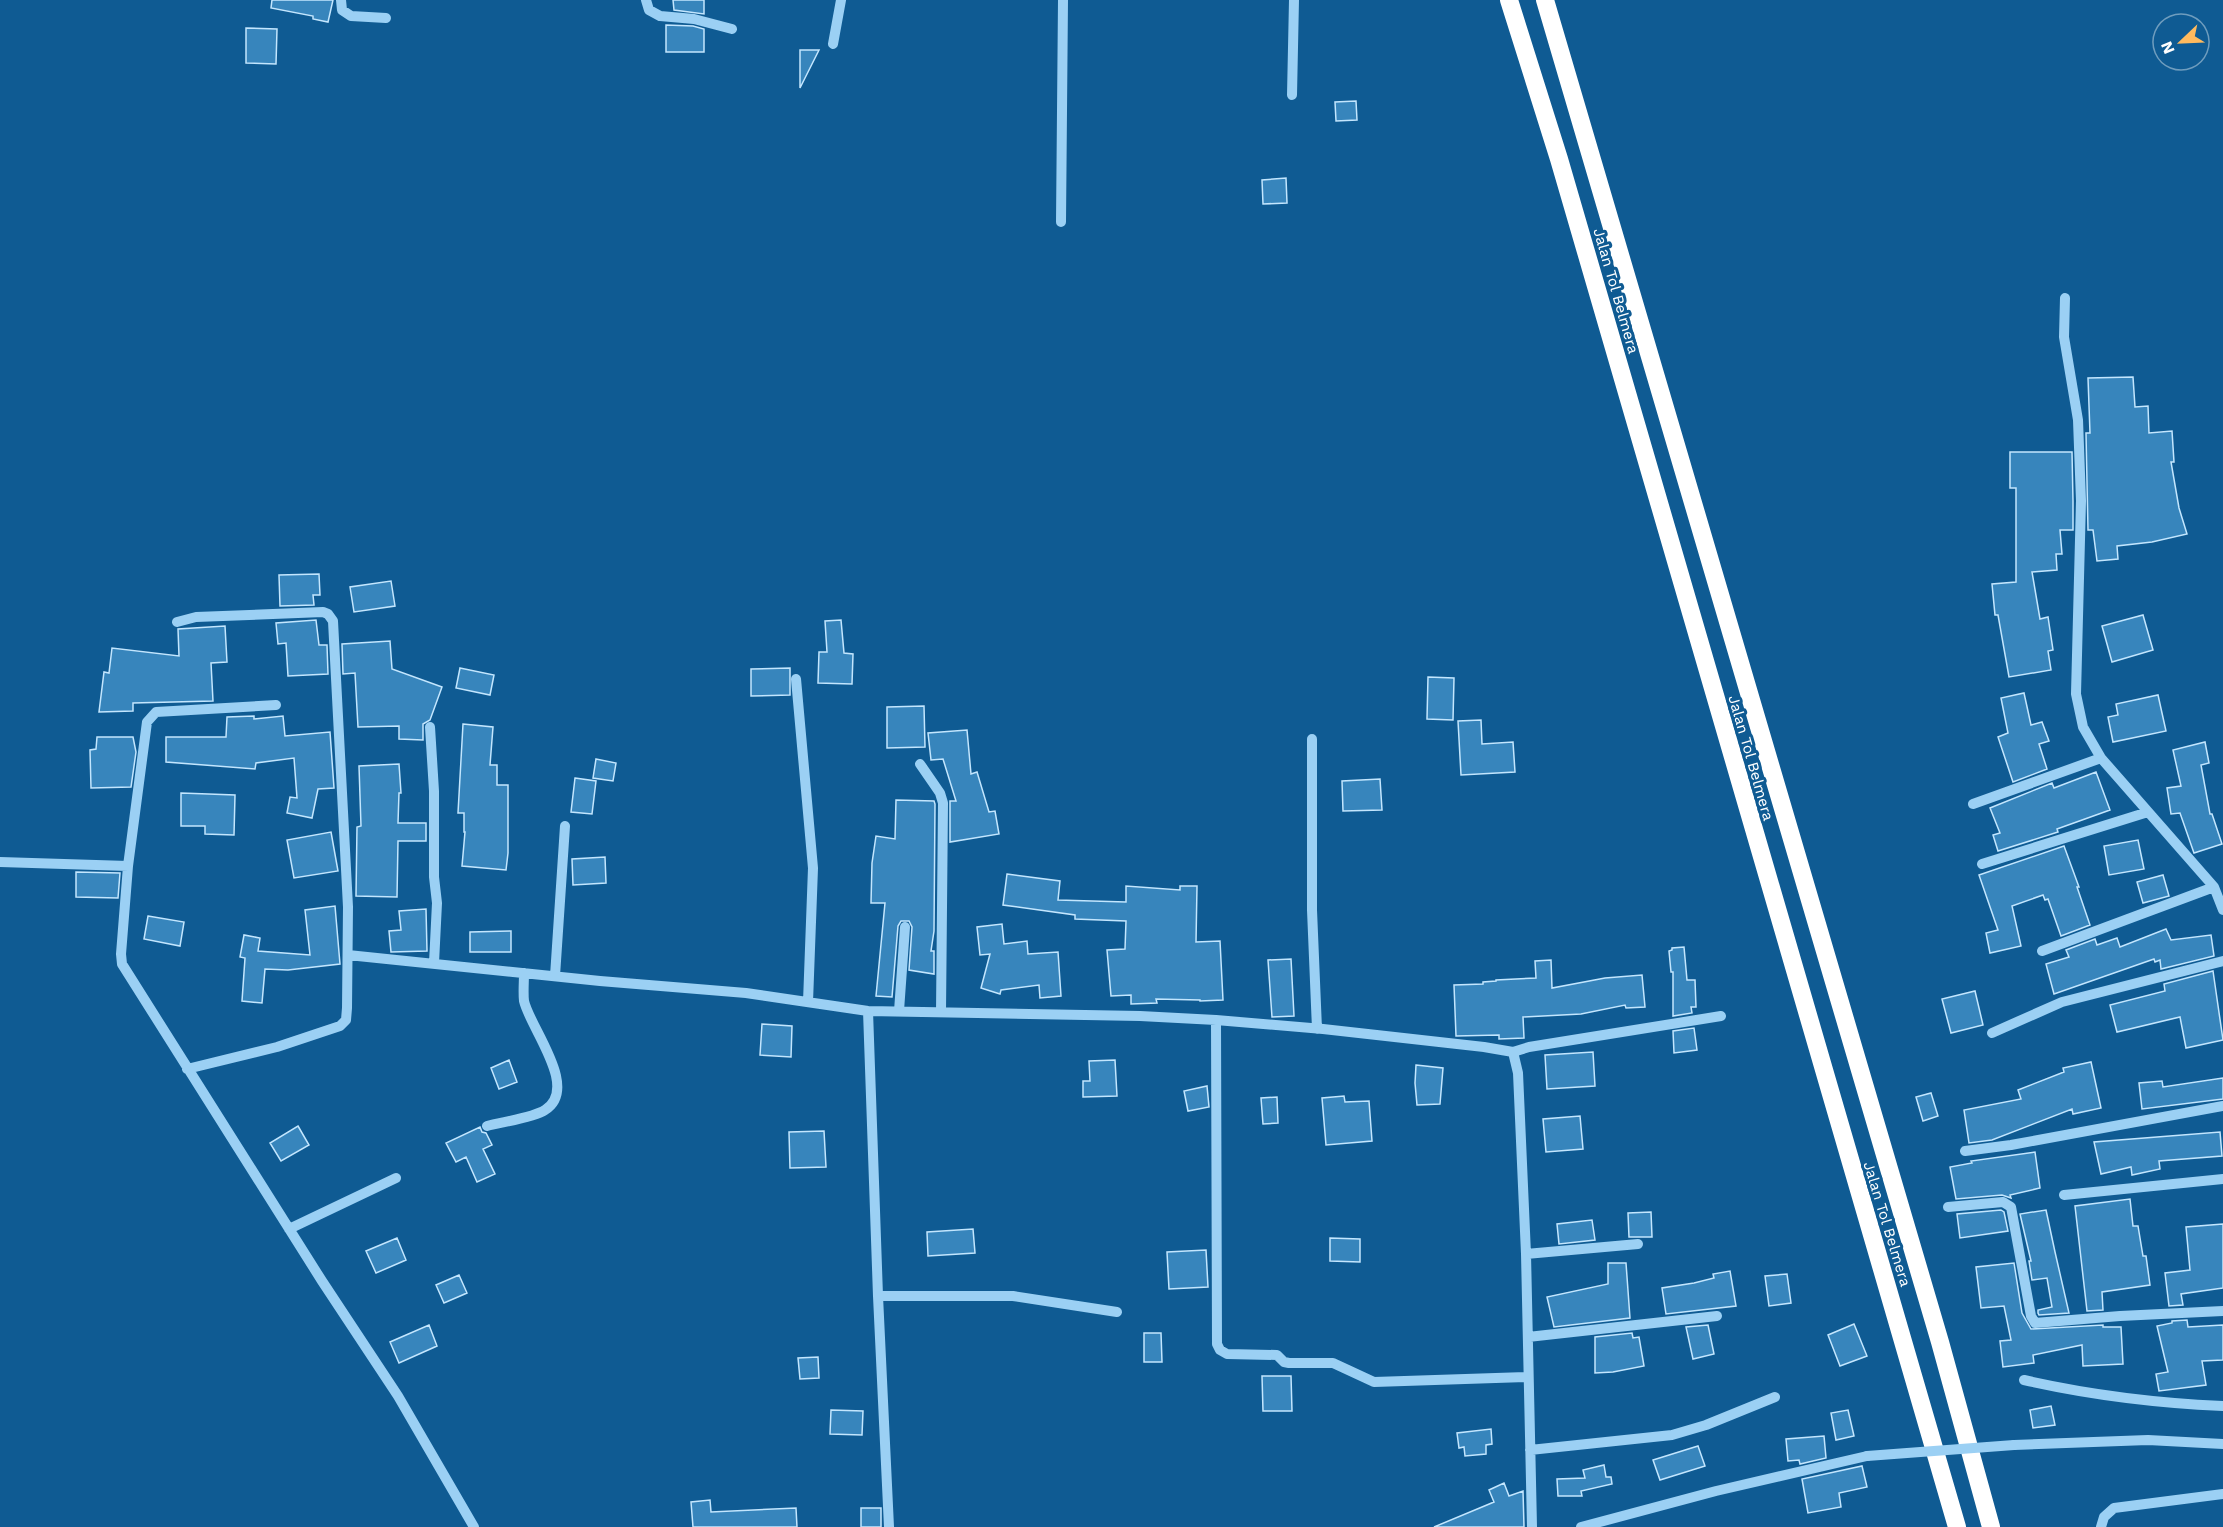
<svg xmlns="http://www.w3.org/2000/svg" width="2223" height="1527" font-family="'Work Sans',sans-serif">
<rect width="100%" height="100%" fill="#0f5b93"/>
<!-- building -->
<path fill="#3785bc" stroke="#c3e6fe" stroke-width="1.5" d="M 272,0 L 333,0 L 328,22 L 313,19 L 313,16 L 271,8 Z
M 673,0 L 704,0 L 704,14 L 674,10 Z
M 666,25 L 693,26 L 704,29 L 704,52 L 666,52 Z
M 246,28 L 277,29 L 276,64 L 246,63 Z
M 800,50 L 819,50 L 800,88 Z
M 1356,101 L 1357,120 L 1336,121 L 1335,102 Z
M 1286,178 L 1287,203 L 1263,204 L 1262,180 Z
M 2133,377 L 2135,407 L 2148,406 L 2149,433 L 2172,431 L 2174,462 L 2171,462 L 2179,508 L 2187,534 L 2152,542 L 2117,546 L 2118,559 L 2097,561 L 2093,530 L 2088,530 L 2086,433 L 2090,433 L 2088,378 Z
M 2010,452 L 2072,452 L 2073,501 L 2073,530 L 2060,530 L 2062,554 L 2056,554 L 2057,570 L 2032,572 L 2040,619 L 2048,617 L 2053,650 L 2048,651 L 2051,670 L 2009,677 L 1998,615 L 1995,615 L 1992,584 L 2016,582 L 2016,488 L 2010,488 Z
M 319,574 L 320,595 L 313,595 L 314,605 L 280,606 L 279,575 Z
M 391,581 L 395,606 L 354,612 L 350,587 Z
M 2143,615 L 2153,650 L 2112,662 L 2102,626 Z
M 316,620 L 319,645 L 327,645 L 328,674 L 288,676 L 286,643 L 278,644 L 276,623 Z
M 841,620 L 844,653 L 853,654 L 852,684 L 818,683 L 819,652 L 827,652 L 825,621 Z
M 225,626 L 227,662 L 211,663 L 213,701 L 133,703 L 133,711 L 99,712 L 104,672 L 109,673 L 112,648 L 179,656 L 178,629 Z
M 390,641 L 392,669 L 442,687 L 430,720 L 423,724 L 423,740 L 399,739 L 399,726 L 358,727 L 355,673 L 343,674 L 342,644 Z
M 460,668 L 494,675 L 490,695 L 456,688 Z
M 790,668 L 790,695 L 751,696 L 751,669 Z
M 1428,677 L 1454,678 L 1453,720 L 1427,719 Z
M 2024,693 L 2031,725 L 2042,722 L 2049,741 L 2039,744 L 2047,769 L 2013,782 L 1998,737 L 2008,733 L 2001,698 Z
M 2158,695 L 2166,731 L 2113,742 L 2108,717 L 2118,715 L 2116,704 Z
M 924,706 L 925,747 L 887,748 L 887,707 Z
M 254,716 L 254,719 L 283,716 L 285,736 L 330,732 L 334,788 L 318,789 L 312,818 L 287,813 L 290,797 L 297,798 L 294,758 L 256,763 L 255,769 L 166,762 L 166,737 L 226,737 L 227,717 Z
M 1481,720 L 1482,744 L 1513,742 L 1515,772 L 1461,775 L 1458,721 Z
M 463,724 L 493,727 L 490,765 L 497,765 L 497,785 L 508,785 L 508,853 L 506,870 L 462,866 L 465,832 L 464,832 L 464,813 L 458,813 Z
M 967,730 L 971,774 L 977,772 L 989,812 L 995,811 L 999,834 L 950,842 L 950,801 L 956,801 L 943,759 L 931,760 L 928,733 Z
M 97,737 L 133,737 L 136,752 L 131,787 L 91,788 L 90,750 L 96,749 Z
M 2205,742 L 2209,763 L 2201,765 L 2210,814 L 2212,814 L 2222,844 L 2194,853 L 2180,813 L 2171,814 L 2167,788 L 2181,786 L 2173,750 Z
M 596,759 L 616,763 L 613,781 L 593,778 Z
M 399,764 L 401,793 L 399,793 L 398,823 L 426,823 L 426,841 L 398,841 L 397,897 L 356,896 L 357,827 L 361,826 L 359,766 Z
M 2096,772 L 2110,810 L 2057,829 L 2058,832 L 1998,851 L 1993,835 L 2000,833 L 1990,808 L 2052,783 L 2054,788 Z
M 575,778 L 596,781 L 592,814 L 571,812 Z
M 1380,779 L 1382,810 L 1343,811 L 1342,781 Z
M 181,793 L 235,795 L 234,835 L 205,834 L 205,826 L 181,826 Z
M 896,800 L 934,801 L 935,804 L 934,931 L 931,951 L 934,951 L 934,974 L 909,970 L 912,927 L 909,921 L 901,921 L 898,926 L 892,997 L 876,996 L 885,903 L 871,903 L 872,863 L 876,836 L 895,839 Z
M 331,832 L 338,871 L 294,878 L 287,840 Z
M 2138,840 L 2144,869 L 2109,875 L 2104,846 Z
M 2064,846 L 2079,887 L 2077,887 L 2090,925 L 2061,936 L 2048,899 L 2045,900 L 2043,895 L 2012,906 L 2021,946 L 1990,953 L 1986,933 L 1998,930 L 1979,875 Z
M 605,857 L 606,883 L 573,885 L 572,859 Z
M 76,872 L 120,873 L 118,898 L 76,897 Z
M 1007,874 L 1060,881 L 1058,900 L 1126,902 L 1126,886 L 1180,890 L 1180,886 L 1197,886 L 1196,942 L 1220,941 L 1223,1000 L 1200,1001 L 1200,1000 L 1156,999 L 1157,1003 L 1131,1004 L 1131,995 L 1111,996 L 1107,950 L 1125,949 L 1126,921 L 1075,919 L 1075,915 L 1003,905 Z
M 2163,875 L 2169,896 L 2143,903 L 2137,882 Z
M 335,906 L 340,964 L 288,970 L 265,969 L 262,1003 L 242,1001 L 245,958 L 240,957 L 244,935 L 260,938 L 258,951 L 310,955 L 305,910 Z
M 426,909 L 427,951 L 391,952 L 389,931 L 401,930 L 399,911 Z
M 148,916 L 184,922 L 180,946 L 144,939 Z
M 1002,924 L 1004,944 L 1027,941 L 1028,954 L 1058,952 L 1061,996 L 1040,998 L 1039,985 L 1001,990 L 1000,994 L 981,988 L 990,954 L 980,955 L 977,927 Z
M 2166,929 L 2171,940 L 2211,935 L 2214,956 L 2161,969 L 2160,960 L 2155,962 L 2154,959 L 2054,994 L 2046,964 L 2069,957 L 2066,950 L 2095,939 L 2097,945 L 2117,938 L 2120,947 Z
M 511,931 L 511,952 L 470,952 L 470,932 Z
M 1684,947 L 1687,980 L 1695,980 L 1696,1007 L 1691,1007 L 1692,1013 L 1673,1016 L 1673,972 L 1671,972 L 1669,951 L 1672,950 L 1672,948 Z
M 1291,959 L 1294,1016 L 1272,1017 L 1268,960 Z
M 1551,960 L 1552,988 L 1605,978 L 1642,975 L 1645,1007 L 1626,1008 L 1625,1005 L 1581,1014 L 1523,1017 L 1524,1038 L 1499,1039 L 1499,1035 L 1456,1036 L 1454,985 L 1483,984 L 1483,982 L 1496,981 L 1496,980 L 1536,978 L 1535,961 Z
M 2213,971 L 2223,1040 L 2186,1048 L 2180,1017 L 2117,1032 L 2110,1005 L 2165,991 L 2164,984 Z
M 1975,991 L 1983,1025 L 1951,1033 L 1942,999 Z
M 762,1024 L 792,1026 L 791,1057 L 760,1055 Z
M 1694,1028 L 1697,1050 L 1674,1053 L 1673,1031 Z
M 1593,1052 L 1595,1086 L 1547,1089 L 1545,1055 Z
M 509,1060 L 517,1082 L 499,1089 L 491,1068 Z
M 1115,1060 L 1117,1096 L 1083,1097 L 1083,1081 L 1090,1081 L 1089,1061 Z
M 2091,1062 L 2101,1108 L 2073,1114 L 2072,1109 L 1992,1140 L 1969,1143 L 1964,1110 L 2021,1099 L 2018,1090 L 2064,1072 L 2063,1068 Z
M 1416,1065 L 1443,1068 L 1440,1104 L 1417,1105 L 1415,1083 Z
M 2223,1078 L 2223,1099 L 2142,1109 L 2139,1083 L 2162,1081 L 2163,1087 Z
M 1207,1086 L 1209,1107 L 1188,1111 L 1184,1091 Z
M 1931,1093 L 1938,1116 L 1923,1121 L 1916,1097 Z
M 1344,1096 L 1345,1102 L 1369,1101 L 1372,1141 L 1326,1145 L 1322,1098 Z
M 1277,1097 L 1278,1123 L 1263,1124 L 1261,1098 Z
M 1580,1116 L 1583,1149 L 1546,1152 L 1543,1119 Z
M 298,1126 L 309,1145 L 281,1161 L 270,1143 Z
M 480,1127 L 482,1132 L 486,1133 L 492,1145 L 483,1149 L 495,1174 L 477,1182 L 466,1157 L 456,1162 L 446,1143 Z
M 824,1131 L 826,1167 L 790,1168 L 789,1132 Z
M 2220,1132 L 2222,1156 L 2159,1161 L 2160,1169 L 2132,1175 L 2131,1167 L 2101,1174 L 2094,1142 Z
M 2035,1152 L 2040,1188 L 2010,1195 L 2011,1198 L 2002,1195 L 1956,1199 L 1950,1167 L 1972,1163 L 1971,1161 Z
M 2130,1199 L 2133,1226 L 2138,1226 L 2143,1256 L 2146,1256 L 2150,1285 L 2102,1292 L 2103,1310 L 2087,1311 L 2075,1206 Z
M 2001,1210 L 2004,1212 L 2008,1231 L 1960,1238 L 1957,1214 Z
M 2046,1210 L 2055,1252 L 2069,1313 L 2039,1315 L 2038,1313 L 2038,1310 L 2052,1307 L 2047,1278 L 2032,1280 L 2029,1261 L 2031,1261 L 2020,1214 Z
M 1651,1212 L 1652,1237 L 1629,1237 L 1628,1213 Z
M 1592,1220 L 1595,1240 L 1559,1244 L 1557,1224 Z
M 2223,1224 L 2223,1288 L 2181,1294 L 2183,1305 L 2169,1306 L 2165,1273 L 2190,1270 L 2186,1227 Z
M 973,1229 L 975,1253 L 928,1256 L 927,1232 Z
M 397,1238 L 406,1260 L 376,1273 L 366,1251 Z
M 1330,1238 L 1360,1239 L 1360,1262 L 1330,1261 Z
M 1206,1250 L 1208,1287 L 1169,1289 L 1167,1252 Z
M 1608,1263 L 1626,1263 L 1630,1318 L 1554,1327 L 1547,1297 L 1608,1284 Z
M 2014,1263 L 2022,1313 L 2031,1329 L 2103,1325 L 2103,1327 L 2121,1327 L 2123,1364 L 2083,1366 L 2082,1345 L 2033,1355 L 2034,1363 L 2003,1367 L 2000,1341 L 2011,1340 L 2004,1306 L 1981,1308 L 1976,1267 Z
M 1730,1271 L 1736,1306 L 1666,1314 L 1662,1288 L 1694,1283 L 1714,1278 L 1713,1274 Z
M 1787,1274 L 1791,1303 L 1769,1306 L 1765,1276 Z
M 459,1275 L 467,1293 L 444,1303 L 436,1285 Z
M 2187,1320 L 2188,1327 L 2223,1325 L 2223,1360 L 2202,1361 L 2206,1385 L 2159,1391 L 2156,1374 L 2168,1372 L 2157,1326 L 2172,1323 L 2172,1321 Z
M 1854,1324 L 1867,1356 L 1840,1366 L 1828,1335 Z
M 429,1325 L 437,1346 L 399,1363 L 390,1342 Z
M 1708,1325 L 1714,1354 L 1693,1359 L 1686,1327 Z
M 1144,1333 L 1161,1333 L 1162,1362 L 1144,1362 Z
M 1632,1333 L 1633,1338 L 1639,1337 L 1644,1366 L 1613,1372 L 1595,1373 L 1595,1337 Z
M 818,1357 L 819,1378 L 800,1379 L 798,1358 Z
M 1262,1376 L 1291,1376 L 1292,1411 L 1263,1411 Z
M 2051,1406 L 2055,1425 L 2033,1428 L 2030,1410 Z
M 831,1410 L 863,1411 L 862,1435 L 830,1434 Z
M 1848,1410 L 1854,1436 L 1836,1440 L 1831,1413 Z
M 1491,1429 L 1492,1444 L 1486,1445 L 1486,1454 L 1465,1456 L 1464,1447 L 1459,1448 L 1457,1433 Z
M 1824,1436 L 1826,1458 L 1800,1464 L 1799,1460 L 1788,1461 L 1786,1439 Z
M 1698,1446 L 1705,1466 L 1660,1480 L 1653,1460 Z
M 1604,1465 L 1606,1477 L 1611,1477 L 1612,1484 L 1581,1491 L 1582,1496 L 1558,1496 L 1557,1479 L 1585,1478 L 1583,1470 Z
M 1862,1466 L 1867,1487 L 1839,1493 L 1841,1507 L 1808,1513 L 1802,1479 Z
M 1504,1483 L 1509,1496 L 1523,1491 L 1524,1527 L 1434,1527 L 1494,1502 L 1489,1490 Z
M 710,1500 L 711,1512 L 796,1508 L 797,1527 L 693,1527 L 691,1502 Z
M 861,1508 L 881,1508 L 881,1527 L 861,1527 Z"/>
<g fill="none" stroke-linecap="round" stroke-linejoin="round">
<!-- minor -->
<path stroke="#9bd0f4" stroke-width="10" d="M 341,0 L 342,10 L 351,16 L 386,18
M 646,0 L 649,10 L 660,16 L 694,19 L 732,29
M 833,44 L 841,0
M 1292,95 L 1294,0
M 1061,222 L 1063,0
M 2065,298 L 2064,337 L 2078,420 L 2081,501 L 2076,694 L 2083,727 L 2101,758 L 2214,887 L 2223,910
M 177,622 L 196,617 L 323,612 L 328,614 L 333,621 L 348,907 L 347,1008 L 346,1020 L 340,1026 L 277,1047 L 187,1069
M 796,679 L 813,868 L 808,1002
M 276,705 L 156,712 L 147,722 L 128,866 L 121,954 L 122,964 L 322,1281 L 398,1396 L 474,1527
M 430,727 L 434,791 L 434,877 L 437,903 L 434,963
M 1312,739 L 1312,910 L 1317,1029
M 920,764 L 940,793 L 943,803 L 941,1012
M 1973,804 L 2101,758
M 0,862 L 128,866
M 1982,864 L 2148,812
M 2042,951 L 2214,887
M 348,955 L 600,981 L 746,993 L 868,1011 L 1140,1016 L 1216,1020 L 1323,1029 L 1484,1047 L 1513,1052 L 1518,1073 L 1526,1254 L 1532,1527
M 555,976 L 565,826
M 868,1011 L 878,1296 L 889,1527
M 899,1011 L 905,927
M 1216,1020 L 1217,1344 L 1220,1350 L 1227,1354 L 1277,1355 L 1284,1362 L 1289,1363 L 1333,1363 L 1374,1382 L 1528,1377
M 1992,1033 L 2062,1002 L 2223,961
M 1513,1052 L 1529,1047 L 1721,1016
M 487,1126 C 501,1122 533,1118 545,1110 C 580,1088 530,1028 524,1001 C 523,992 524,982 524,973
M 1965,1151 L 2011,1145 L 2223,1106
M 2064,1195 L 2223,1179
M 1948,1207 L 2003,1202 L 2011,1207 L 2031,1316 L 2035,1323 L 2120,1316 L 2223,1311
M 289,1229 L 396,1178
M 1526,1254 L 1638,1244
M 878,1296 L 1013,1296 L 1117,1312
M 1528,1337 L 1717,1316
M 2024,1380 C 2090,1395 2156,1403 2223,1406
M 2014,1445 L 2148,1440 L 2223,1444
M 1530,1450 L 1672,1435 L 1706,1425 L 1775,1397
M 1581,1527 L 1716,1491 L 1867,1456
M 2101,1527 L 2104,1517 L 2114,1508 L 2223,1494"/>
<!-- highway -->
<path stroke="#fff" stroke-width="18" d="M 1509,0 L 1559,159 L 1957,1527
M 1545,0 L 1940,1342 L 1991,1527"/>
<!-- minor-bridge -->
<path stroke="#9bd0f4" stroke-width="10" d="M 1867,1456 L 2014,1445"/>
</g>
<g text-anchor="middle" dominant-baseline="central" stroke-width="6" stroke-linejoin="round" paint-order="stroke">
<!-- street labels -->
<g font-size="15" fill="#fff" stroke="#0f5b93">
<text transform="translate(1616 291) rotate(74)">Jalan Tol Belmera</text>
<text transform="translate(1751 758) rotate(74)">Jalan Tol Belmera</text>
<text transform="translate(1887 1224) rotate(73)">Jalan Tol Belmera</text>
</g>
</g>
<!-- north arrow -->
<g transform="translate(2181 42) rotate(247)"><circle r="28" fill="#0f5b93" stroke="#6f9dbe" stroke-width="1.5"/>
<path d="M0-4.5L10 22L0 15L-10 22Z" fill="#ffba5e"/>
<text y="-9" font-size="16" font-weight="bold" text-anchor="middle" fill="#ffffff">N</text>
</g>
</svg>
